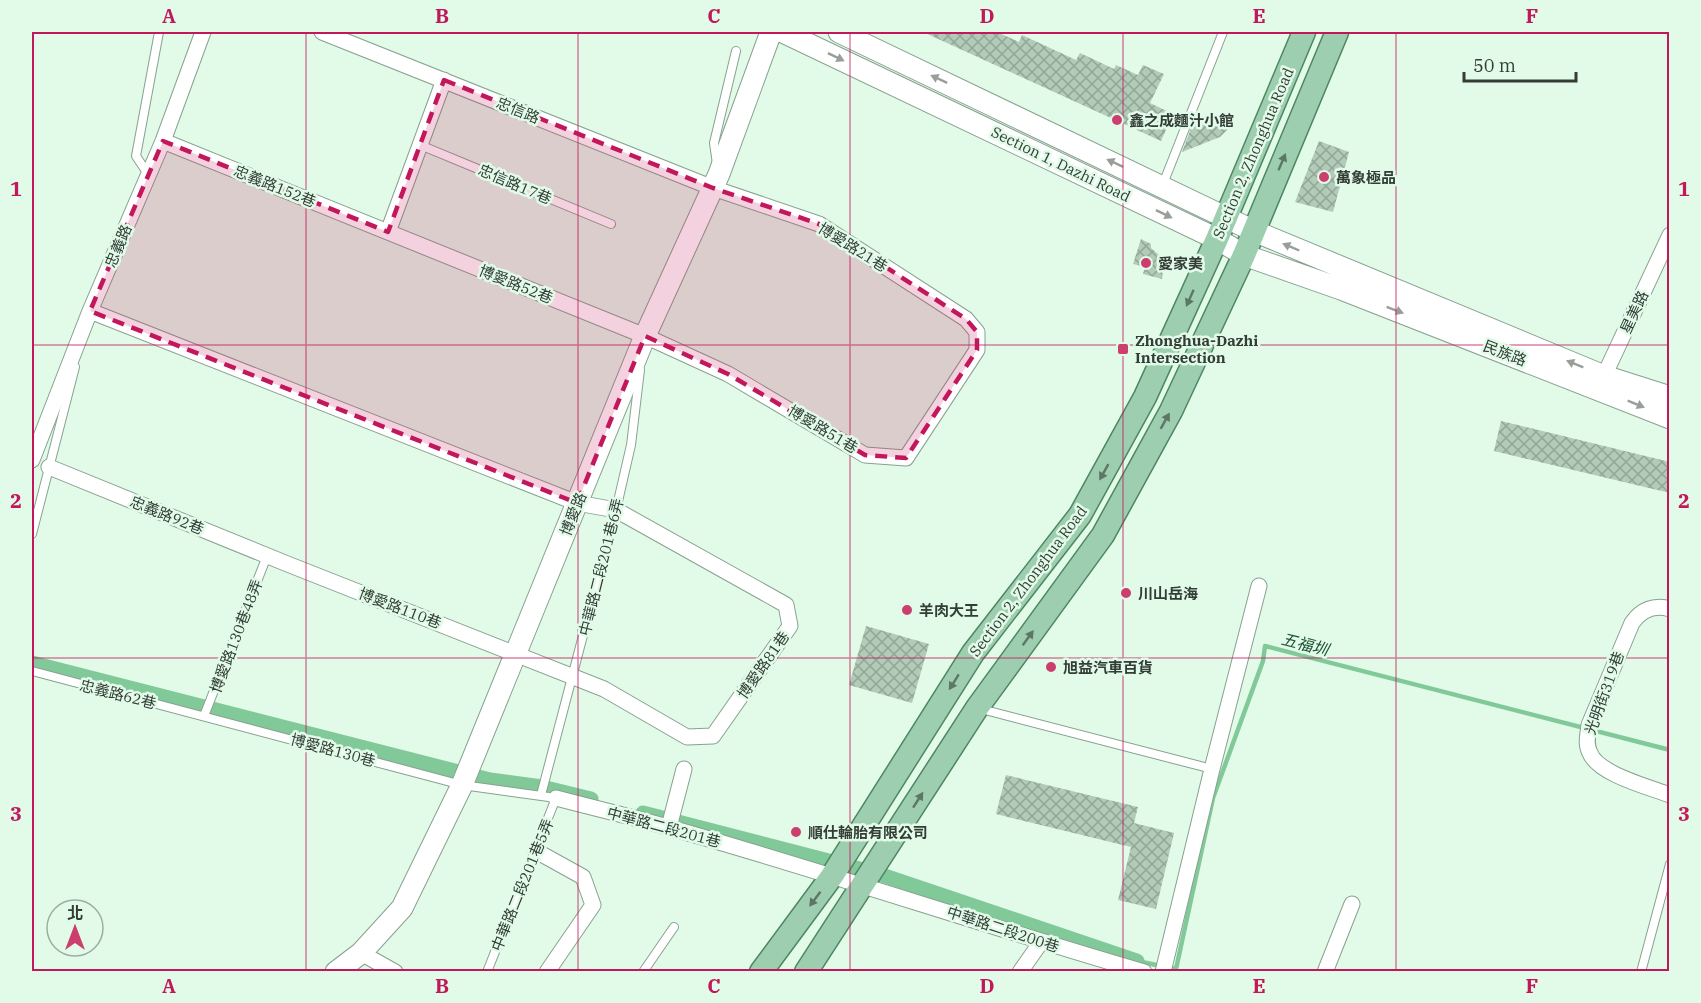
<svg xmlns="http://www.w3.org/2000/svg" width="1701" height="1003" font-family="'IBM Plex Serif','Noto Sans TC',serif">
<defs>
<pattern id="building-cross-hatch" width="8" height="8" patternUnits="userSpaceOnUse" patternTransform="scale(1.5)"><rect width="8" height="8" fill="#b1cbb8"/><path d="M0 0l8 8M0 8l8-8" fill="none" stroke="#91a696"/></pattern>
</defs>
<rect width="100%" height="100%" fill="#e1fbe8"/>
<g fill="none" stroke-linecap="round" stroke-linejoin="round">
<!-- stream -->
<path stroke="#82c999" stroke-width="4.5" d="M 1137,961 L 1176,969 L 1213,798 L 1263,661 L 1265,646 L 1670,750"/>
<!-- canal -->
<path stroke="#82c999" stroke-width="15" d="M 32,663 L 490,780 L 542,787 L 591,799
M 643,813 L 879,874 L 1137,961"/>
</g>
<!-- building -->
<path fill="url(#building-cross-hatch)" d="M 923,32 L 997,32 L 1019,42 L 1022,35 L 1076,60 L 1080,53 L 1114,69 L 1116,65 L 1138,75 L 1143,65 L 1164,74 L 1150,103 L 1173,114 L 1161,141 Z
M 1195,118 L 1229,128 L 1220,137 L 1182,152 Z
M 1319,141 L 1349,152 L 1333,212 L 1295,202 Z
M 1141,239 L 1151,244 L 1151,248 L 1159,255 L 1163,270 L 1162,279 L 1143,274 L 1145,267 L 1133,264 Z
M 1501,421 L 1670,462 L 1670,493 L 1494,451 Z
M 866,626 L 929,644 L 912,703 L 849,685 Z
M 1006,775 L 1138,807 L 1134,823 L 1174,833 L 1156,909 L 1118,900 L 1131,847 L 996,814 Z"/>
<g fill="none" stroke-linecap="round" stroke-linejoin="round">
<defs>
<path id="lane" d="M 420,145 L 611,224
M 717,164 L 714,143 L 736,51
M 148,174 L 136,156 L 159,32
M 1163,184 L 1223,32
M 32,534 L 75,367
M 32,671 L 462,785 L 556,798 L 487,972
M 981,709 L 1212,769
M 204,716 L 267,556
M 541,795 L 616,510 L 631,445 L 640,370
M 643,972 L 674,927
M 1641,972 L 1670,864"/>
<path id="street" d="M 163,141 L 645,336 L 728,374 L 865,455 L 906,458 L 977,350 L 977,332 L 966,319 L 819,224 L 713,188 L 322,32
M 388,232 L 444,80
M 1602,385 L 1604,376 L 1670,235
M 32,460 L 90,311 L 163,141 L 203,32
M 49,467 L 285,563 L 604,689 L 687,737 L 713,736 L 790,626 L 786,605 L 616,510 L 577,503 L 90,311
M 1670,609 C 1654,604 1641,610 1632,623 L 1589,725 C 1588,735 1585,744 1590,753 C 1598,774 1649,787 1670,795
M 556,798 C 594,808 633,817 671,828 C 829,873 986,926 1144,972
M 669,827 L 684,769
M 536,851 L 583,877 L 593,905 L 547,972
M 361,953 L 395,972
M 1020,972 L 1041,942
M 1163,972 L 1212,769 L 1259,586
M 1325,972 L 1352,904"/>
<path id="secondary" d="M 783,32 L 1217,239 L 1244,255 L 1341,289 L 1670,418
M 839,32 L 1254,231 L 1604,376 L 1670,397
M 336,972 L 361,953 L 402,908 L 462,785 L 645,336 L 719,174 L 771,32"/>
<path id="primary" d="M 761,972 L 832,876 L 973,653 L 1080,515 L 1145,397 L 1217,239 L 1304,32
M 806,972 L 977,708 L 1103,535 L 1171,411 L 1244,255 L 1337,32"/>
</defs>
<!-- lane casing -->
<use href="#lane" stroke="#88a190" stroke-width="10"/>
<!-- street casing -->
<use href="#street" stroke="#88a190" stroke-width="17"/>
<!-- secondary casing -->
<use href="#secondary" stroke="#88a190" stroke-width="23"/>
<!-- primary casing -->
<use href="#primary" stroke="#4e8662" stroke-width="25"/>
<!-- lane -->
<use href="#lane" stroke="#fff" stroke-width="8"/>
<!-- street -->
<use href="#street" stroke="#fff" stroke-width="15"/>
<!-- secondary -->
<use href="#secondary" stroke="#fff" stroke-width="21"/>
<!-- primary -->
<use href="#primary" stroke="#9dceaf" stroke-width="22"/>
</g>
<!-- one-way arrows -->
<defs><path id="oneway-solid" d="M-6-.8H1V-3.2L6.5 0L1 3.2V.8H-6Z" transform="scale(1.5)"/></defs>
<g fill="#999e9a">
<use href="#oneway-solid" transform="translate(836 57) rotate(26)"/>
<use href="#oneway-solid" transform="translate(939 79) rotate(-155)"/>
<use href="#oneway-solid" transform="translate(1115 163) rotate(-155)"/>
<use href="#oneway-solid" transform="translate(1164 214) rotate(26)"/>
<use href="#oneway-solid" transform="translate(1291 247) rotate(-157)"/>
<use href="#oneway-solid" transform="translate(1395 310) rotate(21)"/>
<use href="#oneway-solid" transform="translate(1575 364) rotate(-158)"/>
<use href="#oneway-solid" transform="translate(1636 404) rotate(22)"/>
</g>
<g fill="#5d7766">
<use href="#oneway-solid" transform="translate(1282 162) rotate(-67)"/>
<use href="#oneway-solid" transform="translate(1190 298) rotate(114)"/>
<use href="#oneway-solid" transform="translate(1165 421) rotate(-61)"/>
<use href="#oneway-solid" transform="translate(1104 472) rotate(119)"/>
<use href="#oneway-solid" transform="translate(1028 638) rotate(-54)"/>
<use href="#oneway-solid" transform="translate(954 682) rotate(122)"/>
<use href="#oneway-solid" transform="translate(918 800) rotate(-57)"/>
<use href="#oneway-solid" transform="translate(815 899) rotate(127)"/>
</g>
<!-- marked area -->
<path fill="#c2185b" fill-opacity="0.2" stroke="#c2185b" stroke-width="4.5" stroke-dasharray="12 8" stroke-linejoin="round" d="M 444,80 L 713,188 L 819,224 L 966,319 L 977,332 L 977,350 L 906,458 L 865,455 L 728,374 L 645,336 L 577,503 L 90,311 L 163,141 L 388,232 Z"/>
<!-- grid -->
<path fill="none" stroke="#c2185b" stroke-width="1.5" stroke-opacity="0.55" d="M 306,32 L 306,972M 578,32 L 578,972M 850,32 L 850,972M 1123,32 L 1123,972M 1396,32 L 1396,972M 32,345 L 1670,345M 32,658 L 1670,658"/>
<!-- markers -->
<g fill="#cb3e6e" stroke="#e1fbe8" stroke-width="2">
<circle cx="1117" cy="120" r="6"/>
<circle cx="1324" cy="177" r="6"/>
<circle cx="1146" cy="263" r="6"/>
<rect x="1117" y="343" width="12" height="12" rx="3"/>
<circle cx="1126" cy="593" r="6"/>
<circle cx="907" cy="610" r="6"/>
<circle cx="1051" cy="667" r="6"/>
<circle cx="796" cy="832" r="6"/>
</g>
<g text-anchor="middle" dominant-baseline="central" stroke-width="5" stroke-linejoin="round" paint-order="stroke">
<!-- street labels -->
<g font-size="15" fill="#333d36" stroke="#e1fbe8">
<text transform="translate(518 110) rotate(22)">忠信路</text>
<text transform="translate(1253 153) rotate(-67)">Section 2, Zhonghua Road</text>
<text transform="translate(1061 164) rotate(26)">Section 1, Dazhi Road</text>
<text transform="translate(515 184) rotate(23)">忠信路17巷</text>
<text transform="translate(275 186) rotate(22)">忠義路152巷</text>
<text transform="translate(118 246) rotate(-67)">忠義路</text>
<text transform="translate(853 247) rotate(32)">博愛路21巷</text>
<text transform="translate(516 284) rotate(22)">博愛路52巷</text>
<text transform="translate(1634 312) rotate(-65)">星美路</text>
<text transform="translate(1505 353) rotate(21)">民族路</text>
<text transform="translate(823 429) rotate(31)">博愛路51巷</text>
<text transform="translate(573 514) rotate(-68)">博愛路</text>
<text transform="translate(167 515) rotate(22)">忠義路92巷</text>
<text transform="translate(601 567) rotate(-76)">中華路二段201巷6弄</text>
<text transform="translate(1028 581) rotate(-53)">Section 2, Zhonghua Road</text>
<text transform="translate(400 608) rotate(21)">博愛路110巷</text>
<text transform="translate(236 636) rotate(-69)">博愛路130巷48弄</text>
<text transform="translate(763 665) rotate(-55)">博愛路81巷</text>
<text transform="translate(1604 693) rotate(-70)">光明街319巷</text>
<text transform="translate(118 694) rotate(14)">忠義路62巷</text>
<text transform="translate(333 750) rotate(15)">博愛路130巷</text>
<text transform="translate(664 827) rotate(15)">中華路二段201巷</text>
<text transform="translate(522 885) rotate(-68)">中華路二段201巷5弄</text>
<text transform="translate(1003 929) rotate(18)">中華路二段200巷</text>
</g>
<!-- poi labels -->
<g font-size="15" font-weight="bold" fill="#333d36" stroke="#e1fbe8" text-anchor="start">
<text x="1129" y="120">鑫之成麵汁小館</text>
<text x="1336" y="177">萬象極品</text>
<text x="1158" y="263">愛家美</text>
<text x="1135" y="340">Zhonghua-Dazhi<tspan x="1135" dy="17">Intersection</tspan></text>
<text x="1138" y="593">川山岳海</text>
<text x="919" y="610">羊肉大王</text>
<text x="1063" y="667">旭益汽車百貨</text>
<text x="808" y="832">順仕輪胎有限公司</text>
</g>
<!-- water labels -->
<g font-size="16" font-style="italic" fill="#1d5232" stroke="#e1fbe8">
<text transform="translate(1305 644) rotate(14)">五福圳</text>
</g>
</g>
<!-- border -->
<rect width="1701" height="1003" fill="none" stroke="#e1fbe8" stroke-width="66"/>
<!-- north arrow -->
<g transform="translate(75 928)"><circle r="28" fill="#e1fbe8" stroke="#9bafa1" stroke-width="1.5"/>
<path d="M0-4.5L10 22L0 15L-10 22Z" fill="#cb3e6e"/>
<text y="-9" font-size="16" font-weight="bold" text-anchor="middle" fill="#333d36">北</text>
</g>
<!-- scale -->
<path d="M1464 72v9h112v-9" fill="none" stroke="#333d36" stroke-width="3"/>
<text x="1473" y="72" font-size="18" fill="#333d36" stroke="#e1fbe8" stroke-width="4.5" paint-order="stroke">50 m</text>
<rect x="33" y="33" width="1635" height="937" fill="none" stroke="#c2185b" stroke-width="2"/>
<g font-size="20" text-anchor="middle" font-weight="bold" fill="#c2185b">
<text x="169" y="23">A</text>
<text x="442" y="23">B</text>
<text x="714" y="23">C</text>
<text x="987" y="23">D</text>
<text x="1259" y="23">E</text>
<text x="1532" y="23">F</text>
<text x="16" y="196">1</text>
<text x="1684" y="196">1</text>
<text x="16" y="508">2</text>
<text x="1684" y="508">2</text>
<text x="16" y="821">3</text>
<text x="1684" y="821">3</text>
<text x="169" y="993">A</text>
<text x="442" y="993">B</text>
<text x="714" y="993">C</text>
<text x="987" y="993">D</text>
<text x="1259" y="993">E</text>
<text x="1532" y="993">F</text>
</g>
</svg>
